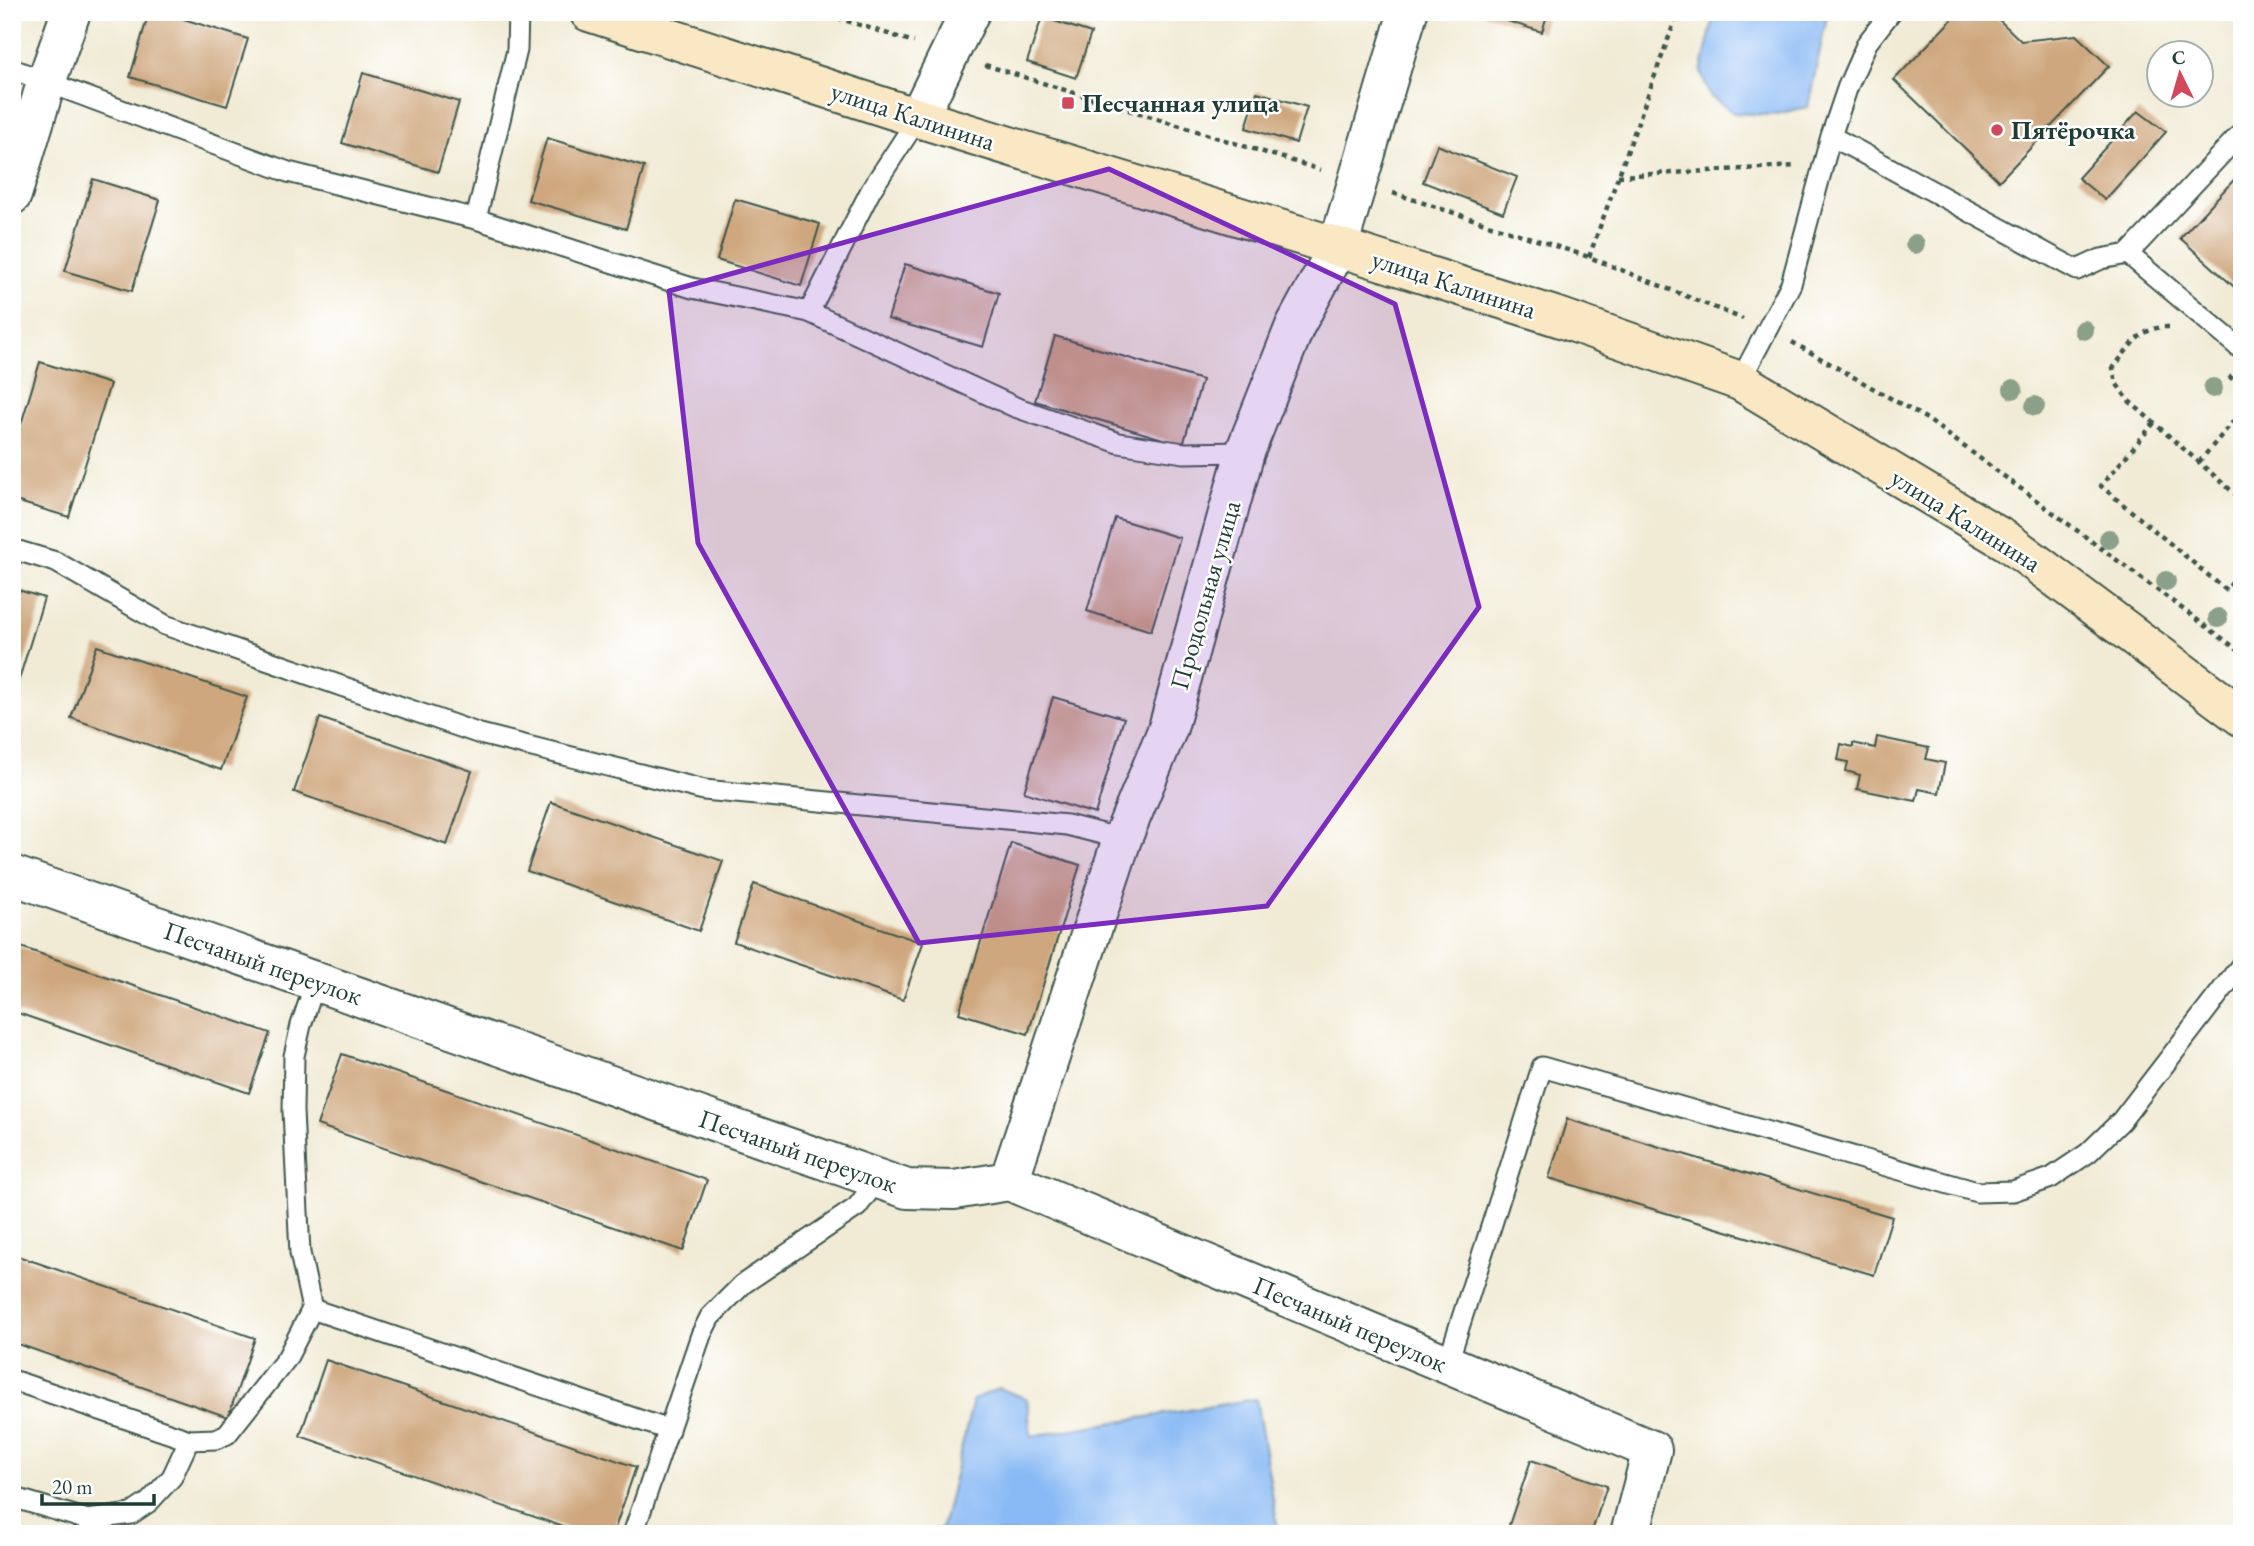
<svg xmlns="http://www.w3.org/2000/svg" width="2254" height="1546" font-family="'EB Garamond',serif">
<rect width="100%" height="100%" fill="#fff"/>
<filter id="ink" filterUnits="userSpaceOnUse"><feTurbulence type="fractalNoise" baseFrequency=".0143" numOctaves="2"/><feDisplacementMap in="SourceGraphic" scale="14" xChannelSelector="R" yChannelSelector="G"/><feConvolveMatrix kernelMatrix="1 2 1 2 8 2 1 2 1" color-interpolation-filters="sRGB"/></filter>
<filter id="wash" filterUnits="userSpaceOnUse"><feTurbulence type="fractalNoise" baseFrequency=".00686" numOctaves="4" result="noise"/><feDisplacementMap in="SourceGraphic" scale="28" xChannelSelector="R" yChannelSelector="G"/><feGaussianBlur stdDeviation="1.57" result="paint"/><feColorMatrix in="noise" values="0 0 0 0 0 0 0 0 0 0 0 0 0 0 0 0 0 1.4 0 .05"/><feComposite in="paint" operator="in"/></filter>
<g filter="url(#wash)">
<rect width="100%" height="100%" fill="#f1ebd5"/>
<!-- water -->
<path fill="#89b9f4" stroke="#547b94" stroke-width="2" d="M 1715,12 L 1828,12 L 1808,107 L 1771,115 L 1734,113 L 1710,96 L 1701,72 Z
M 999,1388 L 1027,1399 L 1031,1436 L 1256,1399 L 1279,1534 L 938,1534 L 944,1520 L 973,1400 Z"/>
<g id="blocks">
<!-- building -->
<path fill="#cfa77e" d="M 149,12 L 161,12 L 248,39 L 227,106 L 130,77 Z
M 1479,12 L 1548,12 L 1542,32 Z
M 1959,12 L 1991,12 L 2021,41 L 2076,35 L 2109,66 L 1999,181 L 1894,80 Z
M 1042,17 L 1091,33 L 1076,78 L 1027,62 Z
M 363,73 L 459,102 L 438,172 L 342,143 Z
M 1257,92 L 1307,107 L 1296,143 L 1246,128 Z
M 2138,111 L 2166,132 L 2105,200 L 2078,178 Z
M 547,138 L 644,167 L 626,229 L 528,200 Z
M 1437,145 L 1517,177 L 1503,213 L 1423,182 Z
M 2242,171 L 2242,294 L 2180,238 Z
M 93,179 L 160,200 L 132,291 L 65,271 Z
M 735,199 L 820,224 L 801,286 L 717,260 Z
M 905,264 L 999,293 L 983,347 L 888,319 Z
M 1055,336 L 1202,380 L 1183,445 L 1035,401 Z
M 40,362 L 110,384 L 69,517 L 12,500 L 12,454 Z
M 1115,518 L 1180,538 L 1151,631 L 1087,611 Z
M 12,588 L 44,598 L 13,699 L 12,699 Z
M 97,646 L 247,697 L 221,770 L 71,718 Z
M 1053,697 L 1124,718 L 1095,814 L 1024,792 Z
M 320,718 L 472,771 L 447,845 L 294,792 Z
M 1877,737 L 1929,748 L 1926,759 L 1945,763 L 1939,793 L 1919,789 L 1916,801 L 1857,789 L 1860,775 L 1846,771 L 1848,762 L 1838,760 L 1841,744 L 1853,747 L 1853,743 L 1875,748 Z
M 551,802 L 723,861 L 699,931 L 527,871 Z
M 1011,843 L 1080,865 L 1028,1034 L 959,1013 Z
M 754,884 L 923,943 L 903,1000 L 734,942 Z
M 12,944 L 270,1033 L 249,1093 L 12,1011 Z
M 342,1054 L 707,1180 L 683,1251 L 317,1125 Z
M 1567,1119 L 1892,1217 L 1874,1275 L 1549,1178 Z
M 12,1254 L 255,1338 L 228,1417 L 12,1342 Z
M 326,1360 L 636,1467 L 613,1534 L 584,1534 L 300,1436 Z
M 1531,1460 L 1607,1486 L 1591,1534 L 1506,1534 Z"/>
</g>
</g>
<g filter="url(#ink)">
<use href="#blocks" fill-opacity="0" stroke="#3e574c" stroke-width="2"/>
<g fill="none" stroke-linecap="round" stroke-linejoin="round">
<defs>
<path id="service" d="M 12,69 L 288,172 L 476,219 L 692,288 L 809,312 L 1015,407 L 1119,443 L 1184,453 L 1245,452
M 1831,136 L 1848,86 L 1867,43 L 1891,12
M 476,219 L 517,50 L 518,12
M 2128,254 L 2242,132
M 809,312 L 871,190 L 918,118
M 1740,381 L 1791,284 L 1831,136 L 2077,270 L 2101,259 L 2128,254 L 2242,350
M 12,549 L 56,562 L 165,625 L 480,734 L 704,790 L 1067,825 L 1122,839
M 312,1309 L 300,1253 L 293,1111 L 294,1056 L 301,1025 L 316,981
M 1447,1365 L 1542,1067 L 1977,1192 L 2013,1191 L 2051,1178 L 2088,1153 L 2121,1121 L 2242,964
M 12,1380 L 189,1440 L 216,1439 L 227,1434 L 287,1358 L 312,1309 L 669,1430
M 12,1497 L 88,1520 L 131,1514 L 149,1502 L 172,1477 L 189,1440
M 633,1534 L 701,1335 L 710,1317 L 743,1284 L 857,1207 L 878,1179"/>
<path id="minor" d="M 918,118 L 970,12
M 12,195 L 47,80 L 71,12
M 12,875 L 907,1189 L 954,1190 L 1009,1181 L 1652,1450 L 1630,1534
M 1009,1181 L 1122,839 L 1168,728 L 1245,452 L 1295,326 L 1338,247 L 1408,12"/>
<path id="secondary" d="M 589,12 L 918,118 L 1338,247 L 1561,318 L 1740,381 L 2008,542 L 2242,717"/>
</defs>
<!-- service casing -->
<use href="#service" stroke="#3e574c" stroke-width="23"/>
<!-- minor casing -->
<use href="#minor" stroke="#3e574c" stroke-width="42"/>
<!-- secondary casing -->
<use href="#secondary" stroke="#3e574c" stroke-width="42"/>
<!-- path -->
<path stroke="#3e574c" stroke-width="4.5" stroke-dasharray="5 5" stroke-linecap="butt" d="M 818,12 L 914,42
M 985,65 L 1321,170
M 1618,176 L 1796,166
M 1393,193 L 1589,257 L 1743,319
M 1589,257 L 1678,12
M 2169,327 C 2140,326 2130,347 2113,368 L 2116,383 L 2129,401 L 2242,500
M 1792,342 L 1927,419 L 2242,653
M 2229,376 L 2242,387
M 2154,423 L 2101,486 L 2226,590 L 2242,571
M 2199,462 L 2242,411"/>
<!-- service -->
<use href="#service" stroke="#fff" stroke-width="19"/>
<!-- minor -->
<use href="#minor" stroke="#fff" stroke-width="38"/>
<!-- secondary -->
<use href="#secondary" stroke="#fae7c3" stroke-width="38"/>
</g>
<!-- trees -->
<g fill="#8ba089">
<circle cx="1915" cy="244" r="10"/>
<circle cx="2084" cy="330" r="10"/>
<circle cx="2213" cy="388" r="10"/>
<circle cx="2013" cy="389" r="10"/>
<circle cx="2035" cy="406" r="10"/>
<circle cx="2109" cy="539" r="10"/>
<circle cx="2166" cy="581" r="10"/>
<circle cx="2218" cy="618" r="10"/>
</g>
</g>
<!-- marked area -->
<path fill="#7b2cbf" fill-opacity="0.2" stroke="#7b2cbf" stroke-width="5" stroke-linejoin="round" d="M 1109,169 L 1395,304 L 1479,607 L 1267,906 L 919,943 L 698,543 L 669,291 Z"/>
<!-- markers -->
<g fill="#d1495b" stroke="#fff" stroke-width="2.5">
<rect x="1061" y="96" width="14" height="14" rx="3.5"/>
<circle cx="1997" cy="130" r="7"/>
</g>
<g text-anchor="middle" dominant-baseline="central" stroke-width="5" stroke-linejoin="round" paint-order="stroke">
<!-- poi labels -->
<g font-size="26" font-weight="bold" fill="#1f3d34" stroke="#fff" text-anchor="start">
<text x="1082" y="103">Песчанная улица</text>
<text x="2011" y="130">Пятёрочка</text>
</g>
<!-- street labels -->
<g font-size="26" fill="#1f3d34" stroke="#fff">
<text transform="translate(913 116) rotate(18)">улица Калинина</text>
<text transform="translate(1454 284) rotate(18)">улица Калинина</text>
<text transform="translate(1966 520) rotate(32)">улица Калинина</text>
<text transform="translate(1205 595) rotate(-74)">Продольная улица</text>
<text transform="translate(263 963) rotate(19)">Песчаный переулок</text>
<text transform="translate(798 1151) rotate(19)">Песчаный переулок</text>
<text transform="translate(1350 1324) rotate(23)">Песчаный переулок</text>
</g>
</g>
<!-- margin -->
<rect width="2254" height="1546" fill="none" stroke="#fff" stroke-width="42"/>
<!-- north arrow -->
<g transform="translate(2180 74) rotate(355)"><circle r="33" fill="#ffffff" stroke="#a5b1ae" stroke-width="2"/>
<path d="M0-5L12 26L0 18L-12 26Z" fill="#d1495b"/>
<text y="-10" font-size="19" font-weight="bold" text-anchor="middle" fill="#1f3d34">С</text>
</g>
<!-- scale -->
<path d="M42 1494v10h112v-10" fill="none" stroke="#1f3d34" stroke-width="3.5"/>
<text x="52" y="1494" font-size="21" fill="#1f3d34" stroke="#ffffff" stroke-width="5" paint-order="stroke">20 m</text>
</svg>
